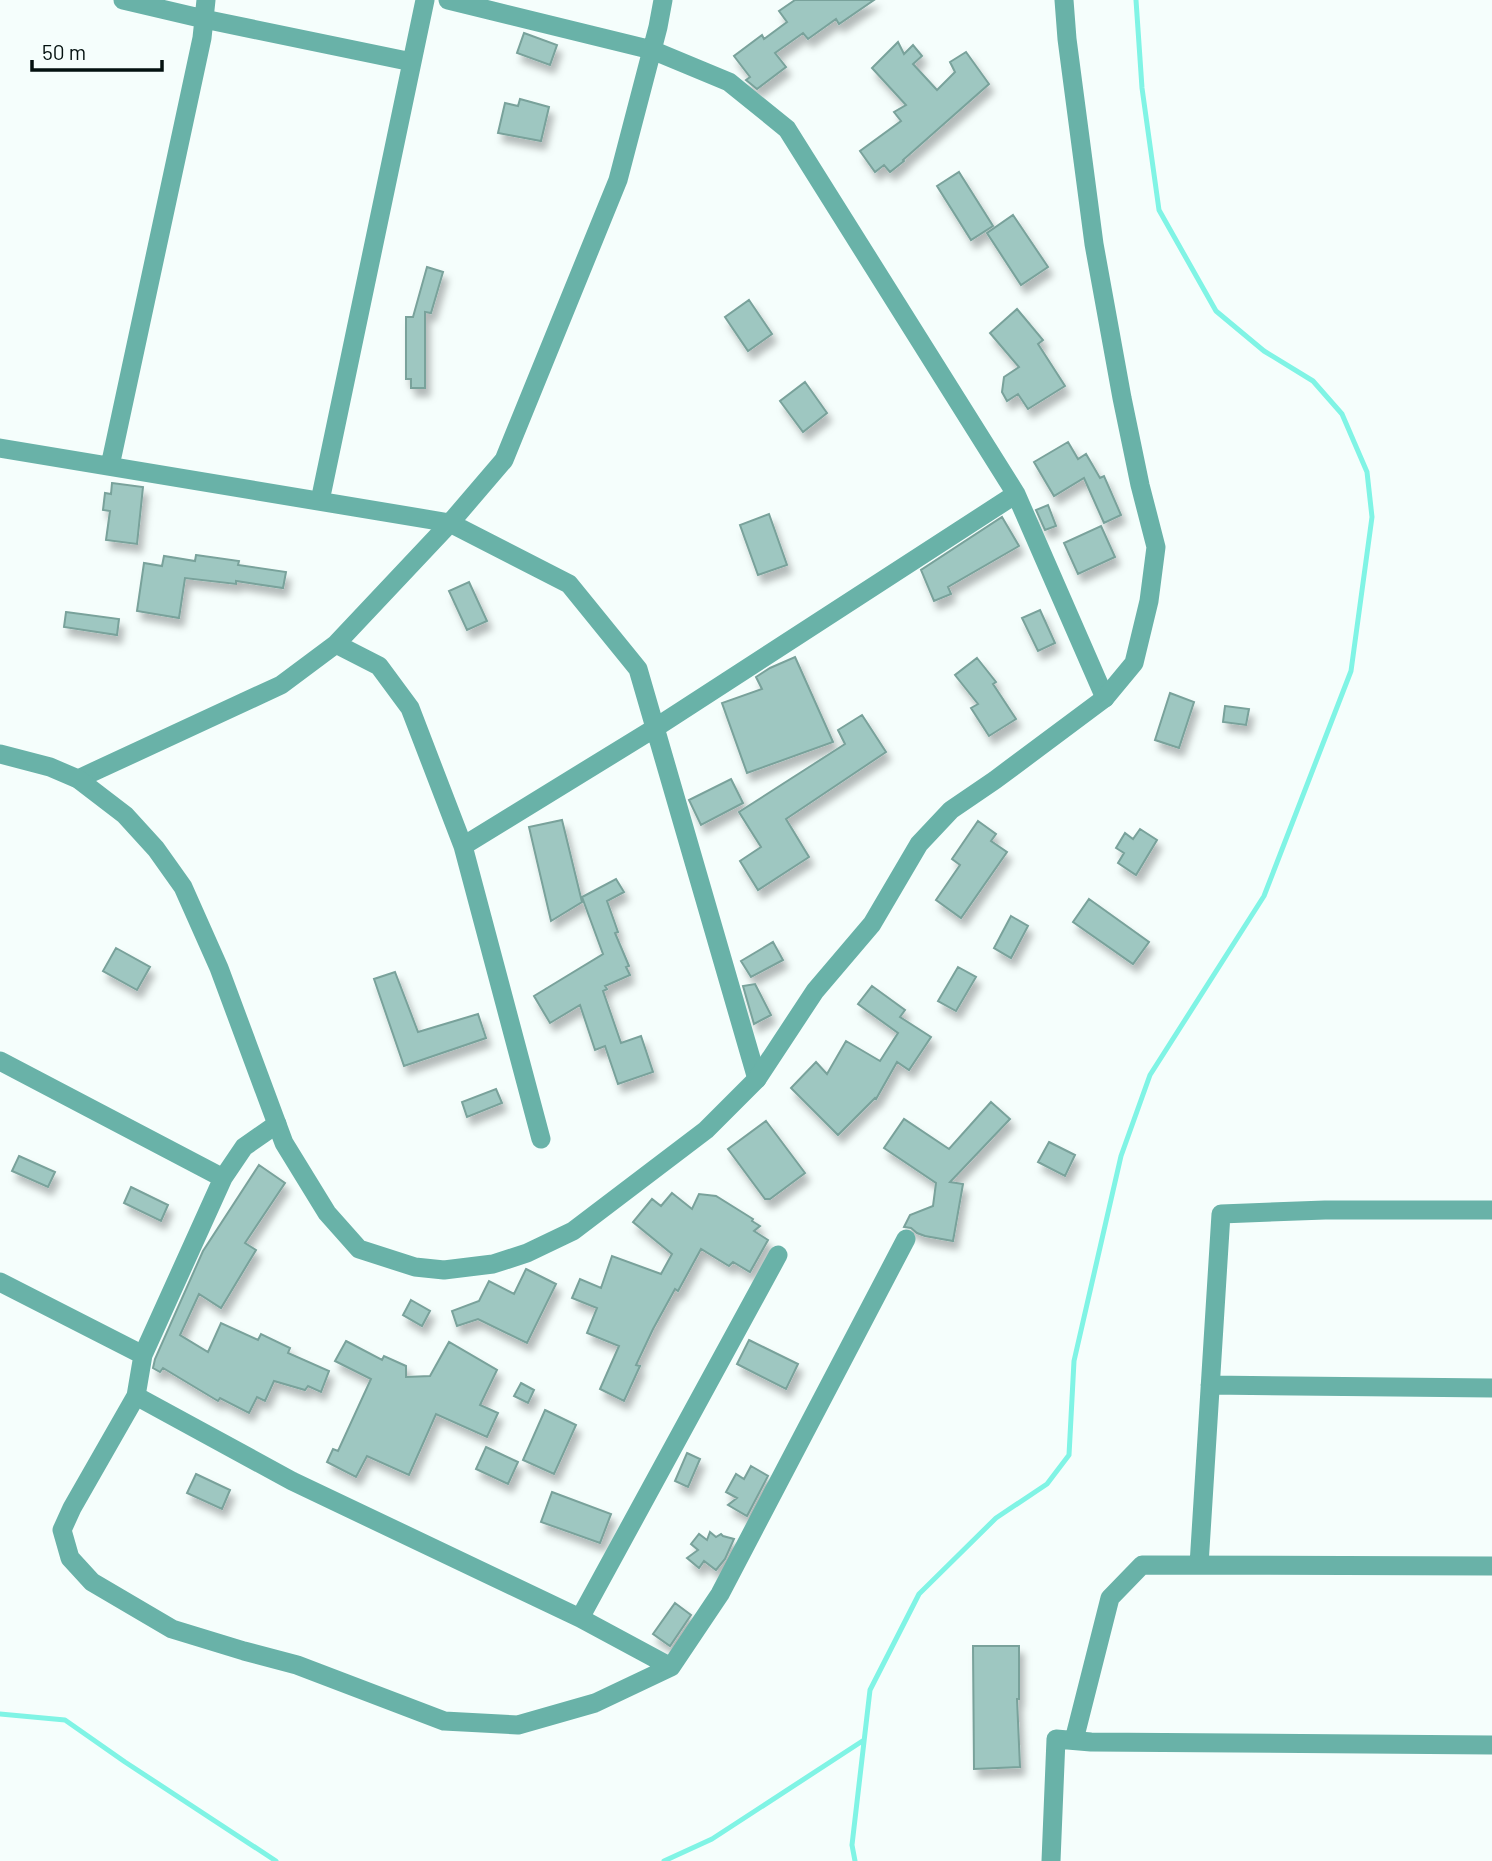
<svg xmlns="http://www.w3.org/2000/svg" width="1492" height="1861" font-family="Barlow,sans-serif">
<defs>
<filter id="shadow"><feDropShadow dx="4.5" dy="8" stdDeviation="3.5" flood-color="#0004"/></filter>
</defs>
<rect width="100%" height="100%" fill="#f5fefc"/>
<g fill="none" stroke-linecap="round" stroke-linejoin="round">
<!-- stream -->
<path stroke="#80f4e5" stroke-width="5" d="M 0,1714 L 65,1720 L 125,1762 L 276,1861
M 664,1861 L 712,1839 L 864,1740
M 855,1861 L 852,1845 L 870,1690 L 919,1594 L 996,1518 L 1047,1484 L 1069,1455 L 1074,1361 L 1121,1156 L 1150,1075 L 1264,896 L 1351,671 L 1372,517 L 1367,472 L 1342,414 L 1313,381 L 1264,351 L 1216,311 L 1159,210 L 1142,88 L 1136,0"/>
</g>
<!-- building -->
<path fill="#9ec7c1" stroke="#79a29b" stroke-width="2" filter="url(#shadow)" d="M 795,0 L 874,0 L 839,24 L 836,19 L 808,39 L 803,33 L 775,53 L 786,67 L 757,89 L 746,80 L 750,77 L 734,56 L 762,35 L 764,39 L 787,22 L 779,11 Z
M 524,33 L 557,45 L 550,65 L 517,53 Z
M 898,42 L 904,54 L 913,45 L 922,56 L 913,64 L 937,90 L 955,72 L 950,62 L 966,52 L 989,84 L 903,160 L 904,161 L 890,172 L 884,165 L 875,172 L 860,151 L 901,121 L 894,112 L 906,105 L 872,68 Z
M 520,99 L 549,107 L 541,141 L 498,133 L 505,103 L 518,106 Z
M 959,172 L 993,226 L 971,240 L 937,186 Z
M 1013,215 L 1048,267 L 1021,285 L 987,233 Z
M 427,267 L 443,272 L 431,313 L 425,312 L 425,388 L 411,388 L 411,379 L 406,379 L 406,317 L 413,317 Z
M 749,300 L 772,334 L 748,351 L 725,317 Z
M 1017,309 L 1043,340 L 1038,344 L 1065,386 L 1028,409 L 1018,394 L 1007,401 L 1002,392 L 1004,377 L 1019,367 L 990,333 Z
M 805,382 L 827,413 L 803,432 L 780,401 Z
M 1068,442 L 1078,459 L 1086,454 L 1100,478 L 1104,476 L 1121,515 L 1104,523 L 1084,478 L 1054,496 L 1034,462 Z
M 112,483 L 143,487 L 137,544 L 106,540 L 110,511 L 103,510 L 105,493 L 111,494 Z
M 1048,505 L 1056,526 L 1045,530 L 1036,510 Z
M 769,514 L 787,565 L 758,575 L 740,525 Z
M 1002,517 L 1019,546 L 948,587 L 951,594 L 934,601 L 921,570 Z
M 1101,526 L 1115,557 L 1078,574 L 1064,543 Z
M 196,555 L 239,561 L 238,565 L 286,572 L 283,588 L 236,581 L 236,584 L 185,578 L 179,618 L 137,611 L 144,563 L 162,566 L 164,556 L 195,561 Z
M 469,582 L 487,621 L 467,630 L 449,591 Z
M 1040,610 L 1055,643 L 1038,651 L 1022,618 Z
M 66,612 L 119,619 L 117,635 L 64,627 Z
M 795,657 L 833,742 L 747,773 L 722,703 L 762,689 L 756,677 L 770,668 Z
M 977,658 L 996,682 L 993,684 L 1016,719 L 989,736 L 971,708 L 978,704 L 955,675 Z
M 1170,693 L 1194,702 L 1179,748 L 1155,740 Z
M 1225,706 L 1249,709 L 1246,725 L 1223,722 Z
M 862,715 L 886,752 L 786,819 L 809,857 L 758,890 L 740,861 L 761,847 L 739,812 L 845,744 L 838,730 Z
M 731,779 L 743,803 L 701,825 L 689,800 Z
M 562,820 L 582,902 L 551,921 L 529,827 Z
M 978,821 L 996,834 L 991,841 L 1007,852 L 961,918 L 936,900 L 960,865 L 952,859 Z
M 1140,829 L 1157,840 L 1136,875 L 1118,863 L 1124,853 L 1116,848 L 1125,833 L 1133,839 Z
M 616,879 L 624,892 L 607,901 L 618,932 L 615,933 L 629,966 L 626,967 L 630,975 L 605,986 L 607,989 L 603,991 L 621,1043 L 641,1036 L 653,1072 L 618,1084 L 605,1046 L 595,1050 L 580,1005 L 550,1023 L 534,996 L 603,954 L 582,897 Z
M 1089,899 L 1149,942 L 1133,964 L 1073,922 Z
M 1011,916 L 1028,926 L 1011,958 L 994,948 Z
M 773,942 L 783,960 L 751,977 L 741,961 Z
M 116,948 L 150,967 L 137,990 L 103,971 Z
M 958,967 L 976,977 L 956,1011 L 938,1001 Z
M 395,972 L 418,1032 L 478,1014 L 486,1038 L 404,1066 L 374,979 Z
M 755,984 L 771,1015 L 754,1024 L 743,986 Z
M 872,986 L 905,1010 L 900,1017 L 931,1037 L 909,1070 L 897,1062 L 876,1099 L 875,1098 L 838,1135 L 791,1088 L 816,1062 L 827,1074 L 846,1041 L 880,1061 L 898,1033 L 858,1004 Z
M 496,1089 L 502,1103 L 467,1117 L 462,1102 Z
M 991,1102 L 1010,1119 L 950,1182 L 963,1184 L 953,1241 L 925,1236 L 917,1233 L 911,1228 L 904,1227 L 910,1215 L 933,1206 L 936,1183 L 884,1148 L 904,1119 L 949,1149 Z
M 766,1121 L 805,1173 L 770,1199 L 765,1199 L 728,1149 Z
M 1049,1142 L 1075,1155 L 1065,1176 L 1038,1162 Z
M 19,1156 L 55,1172 L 48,1187 L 12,1171 Z
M 259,1165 L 285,1183 L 245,1243 L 256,1250 L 221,1308 L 199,1294 L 180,1335 L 208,1352 L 221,1323 L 258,1340 L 261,1334 L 290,1348 L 288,1353 L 329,1371 L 321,1392 L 308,1386 L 305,1390 L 274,1381 L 265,1401 L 257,1397 L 249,1413 L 220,1398 L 218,1401 L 163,1368 L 160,1372 L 153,1368 L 155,1359 L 203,1251 Z
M 131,1187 L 168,1205 L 161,1221 L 124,1203 Z
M 672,1193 L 692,1209 L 699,1194 L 716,1196 L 753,1219 L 752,1221 L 760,1226 L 754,1231 L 768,1240 L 750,1272 L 733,1262 L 729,1266 L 701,1249 L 678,1291 L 675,1289 L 653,1329 L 636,1365 L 640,1366 L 624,1401 L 600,1389 L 619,1346 L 587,1333 L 597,1308 L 572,1298 L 580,1279 L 601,1288 L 612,1256 L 661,1274 L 672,1254 L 633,1222 L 652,1199 L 661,1206 Z
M 526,1269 L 556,1284 L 527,1343 L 478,1319 L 457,1326 L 452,1311 L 479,1301 L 489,1281 L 514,1294 Z
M 411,1300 L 430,1311 L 422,1326 L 403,1315 Z
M 749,1340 L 798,1364 L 786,1389 L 737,1364 Z
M 346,1341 L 382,1360 L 384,1356 L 406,1366 L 406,1377 L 430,1376 L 449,1342 L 497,1370 L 480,1405 L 498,1413 L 487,1437 L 436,1414 L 409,1475 L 367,1456 L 356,1477 L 327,1462 L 333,1449 L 338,1451 L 371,1379 L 335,1361 Z
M 521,1383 L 534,1390 L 528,1403 L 514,1396 Z
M 545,1410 L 576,1425 L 554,1474 L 523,1460 Z
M 486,1447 L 518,1462 L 508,1484 L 476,1469 Z
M 687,1453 L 700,1459 L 688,1487 L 675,1481 Z
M 751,1466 L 768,1476 L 747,1516 L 728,1505 L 737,1498 L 726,1492 L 736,1474 L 744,1479 Z
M 196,1474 L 230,1490 L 222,1509 L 187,1493 Z
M 552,1492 L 611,1514 L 600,1543 L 541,1522 Z
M 710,1532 L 716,1537 L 721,1534 L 723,1536 L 734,1539 L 725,1559 L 716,1570 L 704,1561 L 699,1568 L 687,1558 L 698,1550 L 691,1544 L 699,1534 L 707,1540 Z
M 675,1603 L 691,1615 L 670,1646 L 653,1634 Z
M 973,1646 L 1019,1646 L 1019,1699 L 1017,1699 L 1020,1767 L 974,1769 Z"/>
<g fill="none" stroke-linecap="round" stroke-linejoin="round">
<!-- minor -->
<path stroke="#69b2a8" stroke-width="19" d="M 123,0 L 204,19 L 412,62
M 448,0 L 652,50 L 729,82 L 787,129 L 1016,494 L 1105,698
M 0,448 L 450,523 L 569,584 L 638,669 L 757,1079
M 110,466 L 202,38 L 206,0
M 320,501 L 425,0
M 336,644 L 379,666 L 410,708 L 463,846 L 541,1139
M 78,779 L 281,685 L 336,644 L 450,523 L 504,460 L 618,180 L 658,27 L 663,0
M 463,846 L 655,728 L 1016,494
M 0,1061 L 223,1178
M 277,1124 L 244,1147 L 223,1178 L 143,1355 L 136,1396 L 292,1481 L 580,1618 L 671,1667
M 0,1282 L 143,1355
M 1210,1385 L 1492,1388
M 136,1396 L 72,1508 L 62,1530 L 70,1558 L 92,1582 L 172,1629 L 244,1651 L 297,1665 L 444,1721 L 518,1725 L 595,1703 L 671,1667 L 720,1594 L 906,1239
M 1199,1565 L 1221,1214 L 1325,1210 L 1492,1210
M 580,1618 L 778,1255
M 1074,1740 L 1110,1598 L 1142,1565 L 1492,1566
M 1051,1861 L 1056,1739 L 1091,1742 L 1492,1745"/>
<!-- tertiary -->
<path stroke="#69b2a8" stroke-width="19" d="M 0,754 L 50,767 L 78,779 L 125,815 L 156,849 L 183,887 L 219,968 L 284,1143 L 327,1213 L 359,1249 L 415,1267 L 444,1270 L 493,1264 L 527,1253 L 573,1231 L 706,1130 L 757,1079 L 815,991 L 872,924 L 919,844 L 951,810 L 995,780 L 1105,698 L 1134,663 L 1149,601 L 1156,547 L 1140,485 L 1122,398 L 1094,244 L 1067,39 L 1064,0"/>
</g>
<!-- scale -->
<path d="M32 60v10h130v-10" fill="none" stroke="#03110f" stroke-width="3.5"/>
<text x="42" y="60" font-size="21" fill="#03110f" stroke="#f5fefc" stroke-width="5" paint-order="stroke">50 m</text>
</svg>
